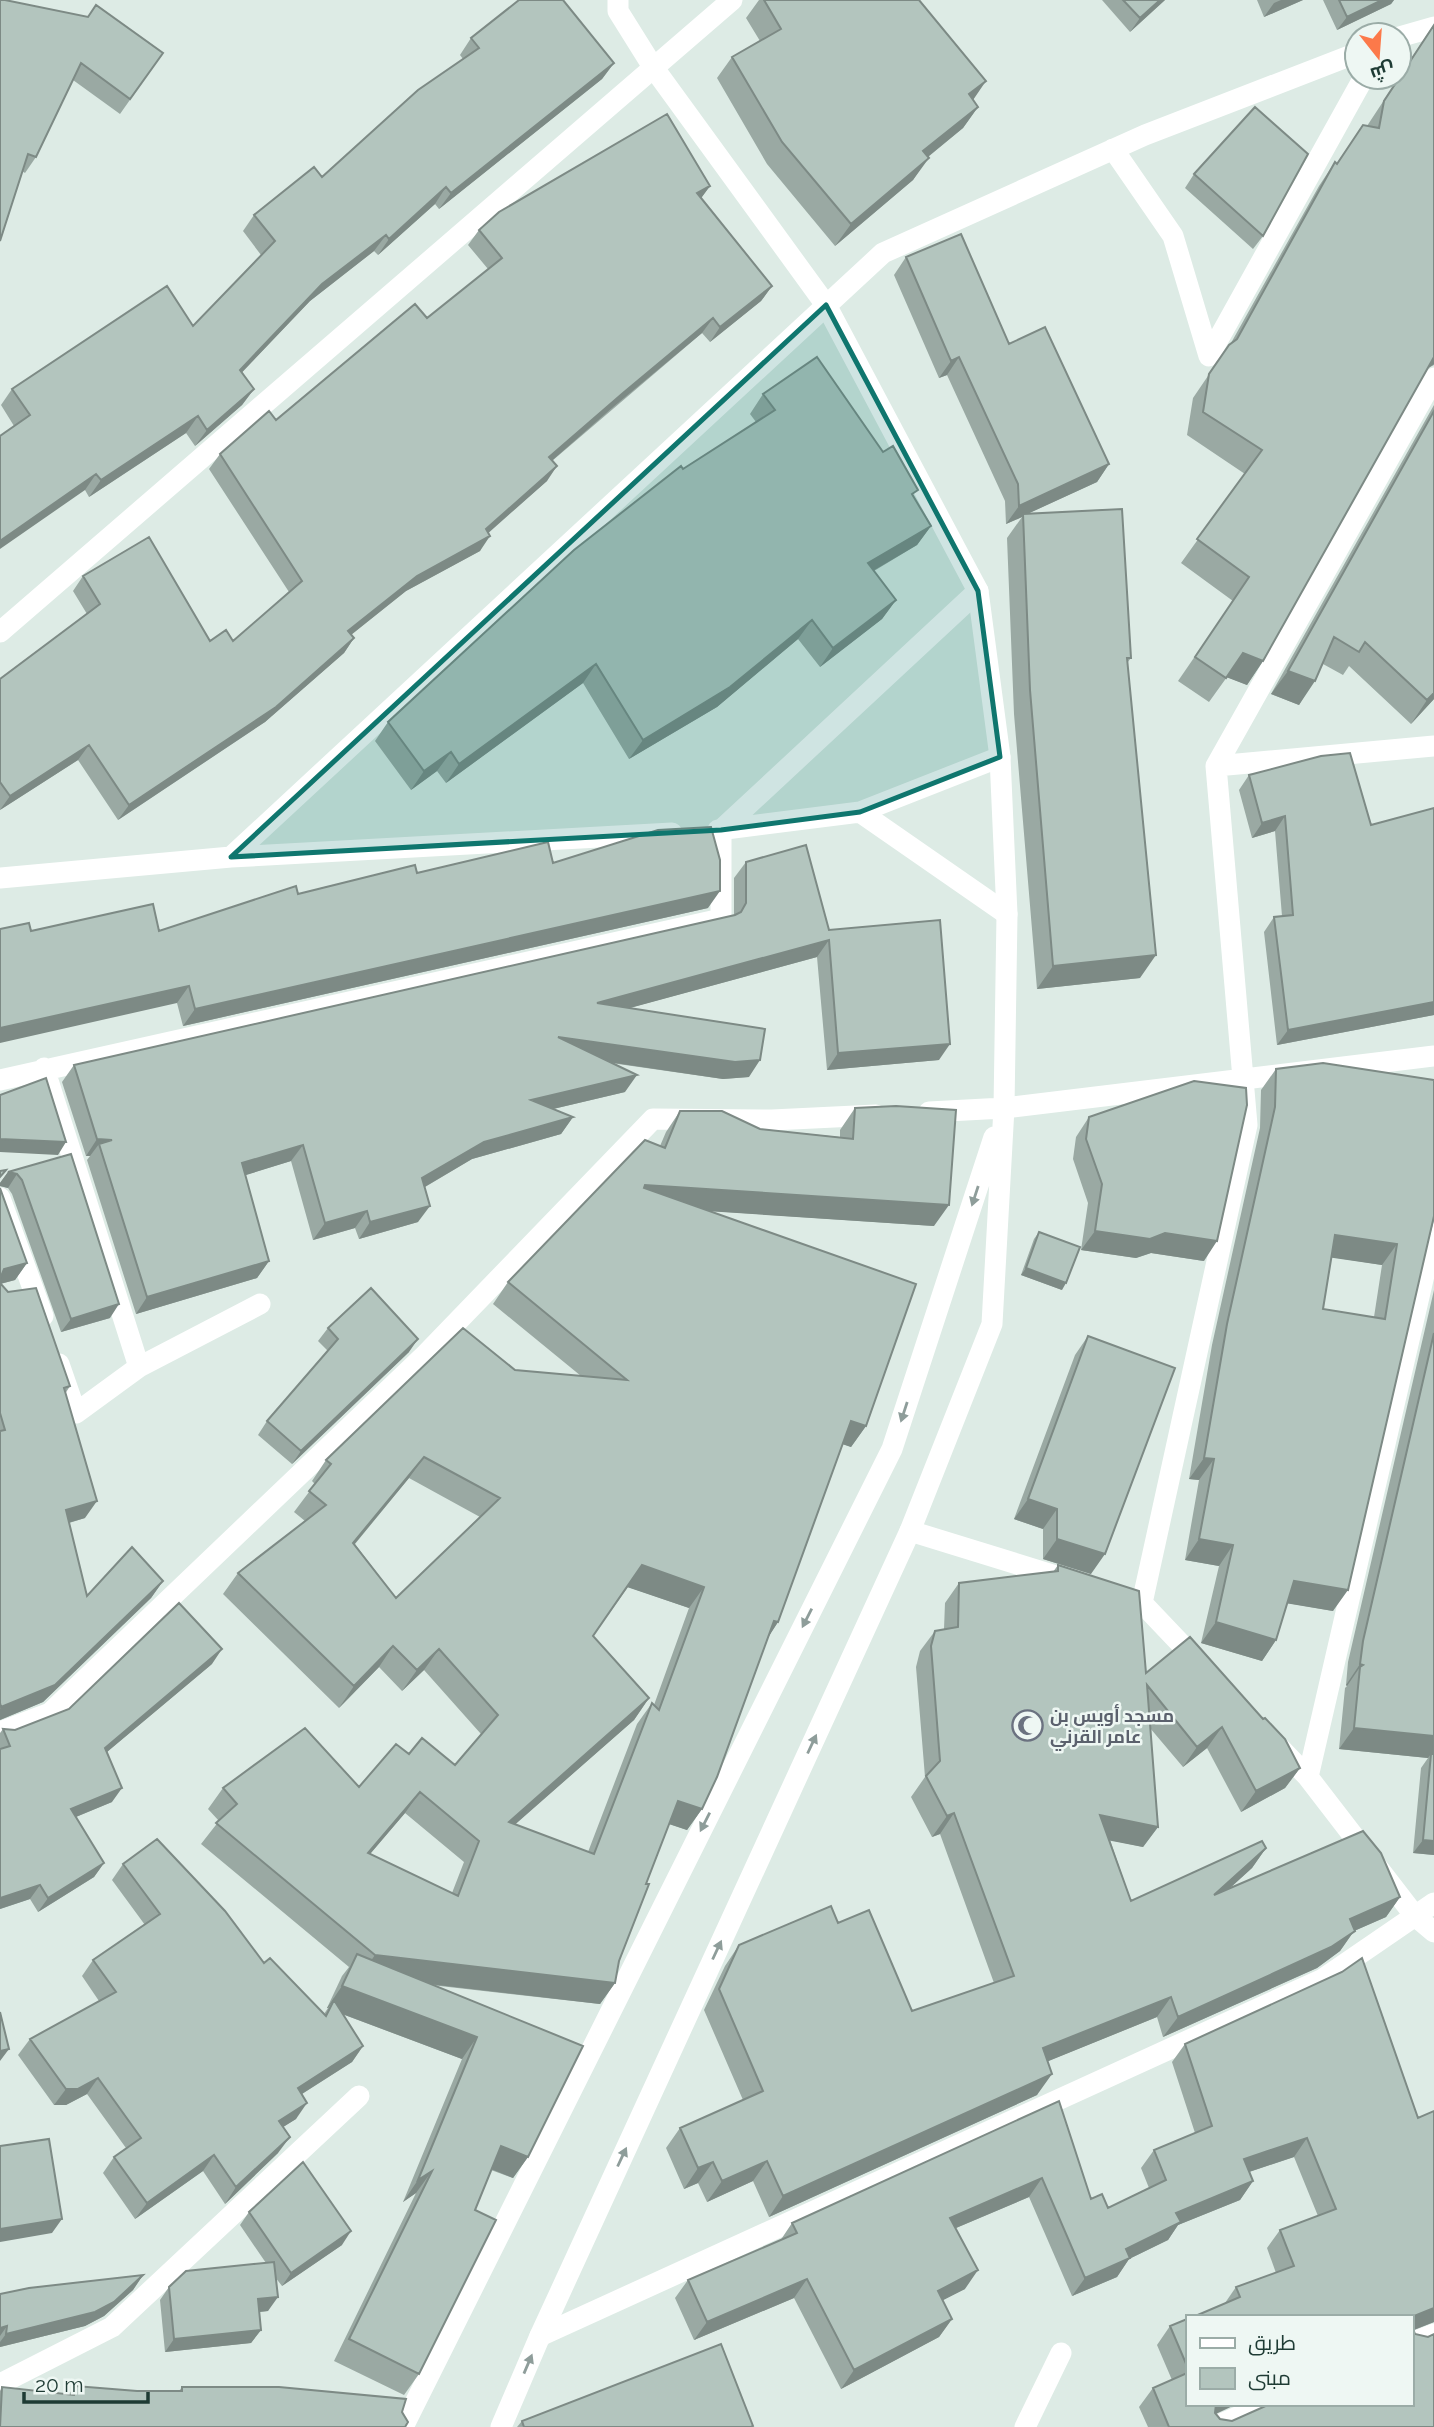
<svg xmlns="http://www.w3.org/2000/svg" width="1434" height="2427" font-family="Raleway,Cairo,sans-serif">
<rect width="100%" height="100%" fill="#ddebe5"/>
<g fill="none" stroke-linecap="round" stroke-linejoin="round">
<!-- minor -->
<path stroke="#fff" stroke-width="21" d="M 1399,37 L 1434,27
M 1113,149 L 1173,236 L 1209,356 L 1364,77
M 0,632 L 732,0
M 1216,766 L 1434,746
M 860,812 L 1000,757
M 718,830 L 860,812 L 1007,914
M 231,857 L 883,253 L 1145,135 L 1357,53
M 0,878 L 231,857 L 672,833
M 44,1068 L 139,1367
M 0,1080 L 721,919 L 721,830 L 978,591
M 1004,1108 L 1434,1056
M 0,1198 L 43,1316
M 59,1364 L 76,1413 L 139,1367 L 260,1304
M 910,1531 L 1072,1581
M 1129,1599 L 1142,1603 L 1200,1664
M 1142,1603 L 1247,1125 L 1216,766 L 1434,378
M 1280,1748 L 1308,1777 L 1415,1916 L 1434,1932
M 1308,1777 L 1434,1232
M 540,2336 L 1323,1979 L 1434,1903
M 1411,2343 L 1434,2334
M 0,2384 L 112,2327 L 359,2096
M 1025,2427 L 1061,2353
M 1214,2427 L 1268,2404"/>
<!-- tertiary -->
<path stroke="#fff" stroke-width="21" d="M 929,1112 L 1004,1108
M 0,1732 L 50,1713 L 426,1354 L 653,1119 L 772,1120 L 876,1115
M 403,2427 L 892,1449 L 994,1137
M 501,2427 L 540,2336 L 910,1531 L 992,1324 L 1004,1108 L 1007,914 L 1000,757 L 978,591 L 826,305 L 653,67 L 618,11 L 618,0"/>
</g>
<!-- wall -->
<path fill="#9aa9a3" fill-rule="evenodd" d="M 0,0 L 163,53 L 120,114 L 73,80 L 36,157 L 25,173 L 22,171 Z
M 759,0 L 919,0 L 973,100 L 978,107 L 963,128 L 928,157 L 913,180 L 835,246 L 767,164 L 717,78 L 732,57 L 760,41 L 746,18 Z
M 1102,0 L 1165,0 L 1130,32 Z
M 1257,0 L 1303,0 L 1264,17 Z
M 1323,0 L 1394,0 L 1391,4 L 1337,30 Z
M 1434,24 L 1434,365 L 1428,368 L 1263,661 L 1247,685 L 1227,677 L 1209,702 L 1178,681 L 1233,601 L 1181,563 L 1245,474 L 1187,435 L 1193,398 L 1229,345 L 1231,343 L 1319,186 L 1335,162 L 1337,163 L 1363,125 L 1367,126 Z
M 471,38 L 614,63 L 602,79 L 439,209 L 435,204 L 378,255 L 374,251 L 310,301 L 241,373 L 254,389 L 242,405 L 195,446 L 186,433 L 89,497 L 85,490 L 14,426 L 1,405 L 12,389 L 193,326 L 261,255 L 243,231 L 254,215 L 322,177 L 463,59 L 460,55 Z
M 1194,174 L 1263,236 L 1253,249 L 1185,188 Z
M 710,186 L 701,198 L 772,286 L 761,301 L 710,342 L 702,333 L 552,461 L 547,481 L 488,532 L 480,551 L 406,591 L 351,635 L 354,638 L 344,653 L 265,722 L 118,820 L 78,760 L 0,810 L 0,679 L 87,614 L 73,591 L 83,576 L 210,641 L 233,641 L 289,592 L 209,469 L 220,454 L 276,420 L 427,318 L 488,269 L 468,245 L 479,230 Z
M 906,257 L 1009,344 L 1109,464 L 1097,482 L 1027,514 L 1131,658 L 1127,663 L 1140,978 L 1037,989 L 1014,714 L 1007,538 L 1022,517 L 1006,524 L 1005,501 L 947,375 L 939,378 L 894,275 Z
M 763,394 L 913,496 L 931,526 L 917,545 L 874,571 L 896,600 L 882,619 L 820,667 L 798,639 L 717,707 L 629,759 L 583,683 L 446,783 L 437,771 L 411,790 L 375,741 L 388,722 L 683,469 L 756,422 L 750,414 Z
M 1434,405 L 1434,699 L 1411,724 L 1349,666 L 1343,675 L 1323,664 L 1299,705 L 1271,694 Z
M 1249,775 L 1371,825 L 1434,1015 L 1277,1045 L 1264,932 L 1274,917 L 1282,916 L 1275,831 L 1252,838 L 1239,790 Z
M 746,862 L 829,930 L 939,1060 L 827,1070 L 817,957 L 629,1008 L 749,1077 L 723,1079 L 611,1063 L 625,1092 L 553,1109 L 573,1117 L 561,1134 L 472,1159 L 425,1187 L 418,1222 L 359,1239 L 355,1228 L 313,1240 L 291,1161 L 245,1175 L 269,1261 L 257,1278 L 136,1314 L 87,1160 L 90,1156 L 86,1156 L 62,1082 L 74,1065 L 734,916 L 734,878 Z
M 553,863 L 708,908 L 183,1026 L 177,1003 L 31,931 L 159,931 L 298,894 L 417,873 Z
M 1276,1069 L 1434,1220 L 1333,1611 L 1287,1603 L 1276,1640 L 1262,1661 L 1201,1643 L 1219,1566 L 1185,1560 L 1199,1480 L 1189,1479 L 1212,1345 L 1260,1128 L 1261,1090 ZM 1331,1257 L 1382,1265 L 1374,1317 L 1323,1309 Z
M 855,1108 L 934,1226 L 711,1211 L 866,1426 L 851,1447 L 843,1444 L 778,1622 L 768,1637 L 702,1809 L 687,1830 L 669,1824 L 646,1884 L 619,1961 L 615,1983 L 600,2004 L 431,1985 L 583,2046 L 528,2157 L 513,2178 L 491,2170 L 475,2210 L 419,2374 L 404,2395 L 334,2361 L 416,2193 L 403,2202 L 462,2059 L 342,2014 L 363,2046 L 352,2062 L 302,2094 L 296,2119 L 283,2127 L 278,2153 L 225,2204 L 203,2171 L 135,2219 L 103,2173 L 114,2157 L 126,2148 L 87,2094 L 66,2105 L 54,2105 L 18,2055 L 30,2039 L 99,2001 L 82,1976 L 93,1960 L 145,1925 L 112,1880 L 123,1864 L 264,1963 L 324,2014 L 328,2008 L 327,2008 L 342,1976 L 349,1967 L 201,1844 L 219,1821 L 208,1809 L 223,1788 L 359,1787 L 409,1754 L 455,1765 L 481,1734 L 424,1670 L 402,1691 L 379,1667 L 339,1708 L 223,1594 L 238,1573 L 305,1521 L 294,1512 L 315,1484 L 312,1481 L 326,1460 L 515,1370 L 581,1376 L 493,1304 L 508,1282 L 660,1146 L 666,1132 L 680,1111 L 760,1129 L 840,1137 L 840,1130 ZM 409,1478 L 480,1517 L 396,1598 L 355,1544 ZM 628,1587 L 689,1608 L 654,1705 L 652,1703 L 637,1724 L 588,1852 L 515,1824 L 634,1720 L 649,1698 L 593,1636 ZM 405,1813 L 464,1862 L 452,1893 L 370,1854 Z
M 1089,1117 L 1204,1261 L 1151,1253 L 1136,1258 L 1081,1250 L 1088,1203 L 1073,1159 L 1076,1137 Z
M 71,1154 L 110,1318 L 61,1332 L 12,1194 L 8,1188 L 0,1186 L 0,1183 L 8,1172 Z
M 0,1188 L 27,1263 L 15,1280 L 0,1284 L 70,1386 L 65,1394 L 85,1518 L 69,1523 L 87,1596 L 163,1581 L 151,1598 L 43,1702 L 0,1720 Z
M 1039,1232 L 1062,1290 L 1021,1275 L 1034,1239 Z
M 1434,1290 L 1434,1855 L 1413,1853 L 1421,1768 L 1428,1758 L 1339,1749 L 1345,1688 L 1347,1686 L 1346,1685 L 1348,1662 Z
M 328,1328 L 409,1352 L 292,1464 L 258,1435 L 267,1421 L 328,1351 L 318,1341 Z
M 1088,1336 L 1091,1574 L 1043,1559 L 1043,1529 L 1014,1519 L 1075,1355 Z
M 1058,1565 L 1146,1673 L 1300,1768 L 1285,1788 L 1241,1812 L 1207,1748 L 1183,1767 L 1150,1728 L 1158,1827 L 1143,1847 L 1110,1840 L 1131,1901 L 1266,1848 L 1252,1868 L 1230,1888 L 1400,1897 L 1386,1917 L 1354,1931 L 1340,1951 L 1317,1968 L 1163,2037 L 1157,2017 L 1048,2061 L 1037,2095 L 769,2217 L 753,2181 L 707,2202 L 698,2183 L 684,2189 L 666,2148 L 680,2128 L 743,2100 L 704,2010 L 725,1966 L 739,1945 L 838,1923 L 912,2011 L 994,1983 L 940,1834 L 932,1837 L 911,1797 L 925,1777 L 916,1667 L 920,1651 L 935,1631 L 944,1629 L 945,1603 L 959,1583 L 1053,1572 Z
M 212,1664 L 107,1752 L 112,1802 L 76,1817 L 104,1863 L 94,1877 L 38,1912 L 30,1899 L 0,1909 L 0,1733 L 3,1729 L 15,1730 Z
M 1185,2044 L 1418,2118 L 1434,2111 L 1434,2322 L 1414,2330 L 1434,2427 L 1148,2427 L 1139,2407 L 1153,2388 L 1172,2380 L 1157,2345 L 1170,2326 L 1187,2319 L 1187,2404 L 1216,2414 L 1220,2419 L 1232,2421 L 1411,2404 L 1225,2303 L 1236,2287 L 1276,2273 L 1267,2248 L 1280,2230 L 1318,2216 L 1294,2157 L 1249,2172 L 1253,2181 L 1240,2200 L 1178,2225 L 1168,2240 L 1129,2259 L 1117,2277 L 1072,2296 L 1029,2197 L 956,2228 L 965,2289 L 942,2300 L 952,2319 L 939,2337 L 841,2389 L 794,2298 L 694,2340 L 675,2298 L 688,2280 L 780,2241 L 792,2223 L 1059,2101 L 1091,2199 L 1108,2208 L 1149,2188 L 1141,2168 L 1154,2150 L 1195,2133 L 1172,2062 Z
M 249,2212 L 342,2245 L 282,2286 L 275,2277 L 268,2311 L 259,2312 L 261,2330 L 251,2343 L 165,2352 L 160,2300 L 169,2287 L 266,2263 L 240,2225 Z
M 143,2275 L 133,2290 L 104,2316 L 85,2326 L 0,2347 L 0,2294 Z
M 75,2386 L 137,2391 L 179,2391 L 182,2387 L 402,2412 L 0,2427 L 0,2391 L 2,2387 L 69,2394 Z
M 522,2421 L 753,2426 L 753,2427 L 517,2427 Z"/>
<!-- shaded-wall -->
<path fill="#7d8a85" d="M 1160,0 L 1165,0 L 1130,32 L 1140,18 Z
M 1281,0 L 1303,0 L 1264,17 L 1274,3 Z
M 1382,0 L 1394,0 L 1391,4 L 1337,30 L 1347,17 Z
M 614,63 L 602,79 L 439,209 L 451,193 Z
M 986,81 L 971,103 L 969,94 Z
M 978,107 L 963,128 L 908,173 L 923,151 Z
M 929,158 L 913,180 L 835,246 L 851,224 Z
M 710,186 L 699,201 L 697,193 Z
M 446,187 L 435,204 L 378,255 L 389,239 Z
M 386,235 L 374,251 L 310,301 L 228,387 L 240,370 L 322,284 Z
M 772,286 L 761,301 L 710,342 L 720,327 Z
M 713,318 L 702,333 L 612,408 L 539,472 L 549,457 L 623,393 Z
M 1434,355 L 1434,364 L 1423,372 Z
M 959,357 L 947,375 L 939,378 L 951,361 Z
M 254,389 L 242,405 L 195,446 L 207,430 Z
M 198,416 L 186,433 L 89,497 L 101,480 Z
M 1109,464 L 1097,482 L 1023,516 L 1023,514 L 1022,517 L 1006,524 L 1019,506 Z
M 557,466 L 547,481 L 476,544 L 486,529 Z
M 96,474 L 85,490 L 0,549 L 0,541 Z
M 931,526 L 917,545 L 854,582 L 868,563 Z
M 490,536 L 480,551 L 406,591 L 337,646 L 348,631 L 417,576 Z
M 896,600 L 882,619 L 820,667 L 833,648 Z
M 812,620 L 798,639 L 717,707 L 629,759 L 643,740 Z
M 354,638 L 344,653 L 265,722 L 118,820 L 129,805 Z
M 1243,653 L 1263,661 L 1247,685 L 1226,677 Z
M 596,664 L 583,683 L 446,783 L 459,764 Z
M 1288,671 L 1315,681 L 1299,705 L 1271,694 Z
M 1434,693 L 1434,699 L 1411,724 L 1427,700 Z
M 89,745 L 78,760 L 0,810 L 10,796 Z
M 451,752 L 437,771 L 411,790 L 424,771 Z
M 1285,816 L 1275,831 L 1252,838 L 1262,823 Z
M 720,891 L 708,908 L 183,1026 L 195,1009 Z
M 829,940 L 817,957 L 586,1020 L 597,1003 Z
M 1156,955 L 1140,978 L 1037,989 L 1053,966 Z
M 189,986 L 177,1003 L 0,1043 L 0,1028 Z
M 1434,1002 L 1434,1015 L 1277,1045 L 1288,1030 Z
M 558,1037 L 760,1060 L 749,1077 L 723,1079 L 547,1053 Z
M 950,1044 L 939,1060 L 827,1070 L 838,1053 Z
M 637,1075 L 625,1092 L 519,1117 L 531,1100 Z
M 573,1117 L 561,1134 L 472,1159 L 411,1195 L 422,1178 L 484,1142 Z
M 0,1139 L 66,1142 L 58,1155 L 0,1152 Z
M 97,1139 L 112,1140 L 99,1144 L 90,1156 L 86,1156 Z
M 303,1145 L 291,1161 L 230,1180 L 242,1163 Z
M 8,1172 L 17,1174 L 8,1188 L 0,1186 L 0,1183 Z
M 645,1185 L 949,1205 L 934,1226 L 630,1206 Z
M 430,1206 L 418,1222 L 359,1239 L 370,1222 Z
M 367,1211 L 355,1228 L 313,1240 L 325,1223 Z
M 1095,1231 L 1165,1233 L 1217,1241 L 1204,1261 L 1151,1253 L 1136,1258 L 1081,1250 Z
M 1335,1235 L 1397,1244 L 1382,1265 L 1320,1256 Z
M 269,1261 L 257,1278 L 136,1314 L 147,1297 Z
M 27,1263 L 15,1280 L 0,1284 L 0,1274 L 4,1269 Z
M 1026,1268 L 1066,1283 L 1062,1290 L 1021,1275 Z
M 119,1304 L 110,1318 L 61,1332 L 71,1319 Z
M 418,1339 L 409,1352 L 292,1464 L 301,1451 Z
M 851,1421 L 866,1426 L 851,1447 L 836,1442 Z
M 424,1457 L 409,1478 L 338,1564 L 353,1543 Z
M 1204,1458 L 1214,1459 L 1199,1480 L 1189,1479 Z
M 1028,1499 L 1057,1509 L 1043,1529 L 1014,1519 Z
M 97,1501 L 85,1518 L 54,1527 L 66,1510 Z
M 1057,1539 L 1105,1554 L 1091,1574 L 1043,1559 Z
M 1199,1539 L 1233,1545 L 1219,1566 L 1185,1560 Z
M 642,1565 L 704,1587 L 689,1608 L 627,1587 Z
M 163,1581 L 151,1598 L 43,1702 L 0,1720 L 0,1709 L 1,1707 Z
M 1294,1581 L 1348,1590 L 1333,1611 L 1279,1602 Z
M 774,1621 L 778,1622 L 764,1644 Z
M 1216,1622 L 1276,1640 L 1262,1661 L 1201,1643 Z
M 393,1646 L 379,1667 L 339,1708 L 354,1686 Z
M 222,1649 L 212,1664 L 95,1762 L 105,1748 Z
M 439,1649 L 424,1670 L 402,1691 L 417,1670 Z
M 1360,1664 L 1363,1665 L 1360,1667 L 1347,1686 L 1346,1685 Z
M 649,1698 L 634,1720 L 494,1843 L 509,1822 Z
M 1222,1727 L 1207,1748 L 1183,1767 L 1197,1747 Z
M 1354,1728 L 1434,1736 L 1434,1759 L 1431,1754 L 1428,1758 L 1339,1749 Z
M 1300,1768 L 1285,1788 L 1241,1812 L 1256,1791 Z
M 122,1788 L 112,1802 L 61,1823 L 71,1809 Z
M 420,1792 L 405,1813 L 353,1874 L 368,1853 Z
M 678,1801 L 702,1809 L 687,1830 L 663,1822 Z
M 954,1813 L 940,1834 L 932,1837 L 947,1816 Z
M 1100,1815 L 1158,1827 L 1143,1847 L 1086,1836 Z
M 1423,1840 L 1434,1841 L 1434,1855 L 1413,1853 Z
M 1266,1848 L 1252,1868 L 1199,1916 L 1214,1895 Z
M 104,1863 L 94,1877 L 38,1912 L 48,1898 Z
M 40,1885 L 30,1899 L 0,1909 L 0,1898 Z
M 1400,1897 L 1386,1917 L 1354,1931 L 1340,1951 L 1317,1968 L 1163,2037 L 1178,2017 L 1350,1919 Z
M 375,1955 L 615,1983 L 600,2004 L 360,1976 Z
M 342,1986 L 477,2037 L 462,2059 L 329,2009 L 334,2000 L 328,2008 L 327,2008 Z
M 1171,1997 L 1157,2017 L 1029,2069 L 1043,2048 Z
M 363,2046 L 352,2062 L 286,2104 L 298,2088 Z
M 9,2049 L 0,2061 L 0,2051 Z
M 1052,2074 L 1037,2095 L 769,2217 L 783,2196 Z
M 98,2078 L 87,2094 L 66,2105 L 54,2105 L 66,2089 Z
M 307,2103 L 296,2119 L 267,2137 L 279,2121 Z
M 290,2137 L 278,2153 L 225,2204 L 236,2187 Z
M 1307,2138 L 1294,2157 L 1231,2178 L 1244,2159 Z
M 501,2146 L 528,2157 L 513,2178 L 486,2167 Z
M 214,2155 L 203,2171 L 135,2219 L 147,2203 Z
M 767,2161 L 753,2181 L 707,2202 L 722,2181 Z
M 713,2162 L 698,2183 L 684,2189 L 698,2168 Z
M 432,2171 L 416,2193 L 403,2202 L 418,2180 Z
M 1042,2178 L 1029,2197 L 937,2236 L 950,2218 Z
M 1253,2181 L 1240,2200 L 1178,2225 L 1168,2240 L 1129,2259 L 1117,2277 L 1072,2296 L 1085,2278 L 1176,2213 Z
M 62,2219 L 52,2233 L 0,2242 L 0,2229 Z
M 351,2231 L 342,2245 L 282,2286 L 291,2273 Z
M 978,2270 L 965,2289 L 924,2310 L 938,2291 Z
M 143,2275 L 133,2290 L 104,2316 L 85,2326 L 0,2347 L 0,2342 L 6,2334 Z
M 807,2279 L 794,2298 L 694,2340 L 707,2322 Z
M 278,2297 L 268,2311 L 248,2313 L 258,2299 Z
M 1434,2308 L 1434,2322 L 1411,2331 L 1411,2320 L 1414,2316 Z
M 952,2319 L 939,2337 L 841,2389 L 854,2370 Z
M 7,2326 L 0,2336 L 0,2328 Z
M 261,2330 L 251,2343 L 165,2352 L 174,2339 Z
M 1214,2404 L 1237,2404 L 1203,2420 Z"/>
<!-- building -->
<path fill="#b3c5be" stroke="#7d8a85" stroke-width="2" fill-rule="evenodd" d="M 0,0 L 5,0 L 88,17 L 96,5 L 163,53 L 130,99 L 81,63 L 36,157 L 28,154 L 0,241 Z
M 519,0 L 563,0 L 614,63 L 451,193 L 446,187 L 389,239 L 386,235 L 322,284 L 240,370 L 254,389 L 207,430 L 198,416 L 101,480 L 96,474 L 0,541 L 0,436 L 30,415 L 12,389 L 167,286 L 193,326 L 275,241 L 254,215 L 314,167 L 322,177 L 418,90 L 479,48 L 471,38 Z
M 764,0 L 919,0 L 986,81 L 969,94 L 978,107 L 923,151 L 929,158 L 851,224 L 782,142 L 732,57 L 781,29 Z
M 1123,0 L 1160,0 L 1140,18 Z
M 1339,0 L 1382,0 L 1347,17 Z
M 1434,25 L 1434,357 L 1263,661 L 1243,653 L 1226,678 L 1195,657 L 1249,577 L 1197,539 L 1262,450 L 1203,412 L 1209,374 L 1229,345 L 1237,339 L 1335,162 L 1337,164 L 1363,125 L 1379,128 L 1384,101 Z
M 1255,107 L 1308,154 L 1263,236 L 1194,174 Z
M 667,114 L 710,186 L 697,193 L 772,286 L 720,327 L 713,318 L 623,393 L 549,457 L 557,466 L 486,529 L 490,536 L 417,576 L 348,631 L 354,638 L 276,707 L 129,805 L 89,745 L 10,796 L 0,782 L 0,679 L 100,604 L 83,576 L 149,537 L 210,641 L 226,630 L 233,641 L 302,581 L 220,454 L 269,411 L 276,420 L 415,304 L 427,318 L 502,258 L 479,230 L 499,212 Z
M 961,234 L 1009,344 L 1045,327 L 1109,464 L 1019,506 L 1018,484 L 959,357 L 951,361 L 906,257 Z
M 817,357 L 883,452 L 893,446 L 918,490 L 912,494 L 931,526 L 868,563 L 896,600 L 833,648 L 812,620 L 730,687 L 643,740 L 596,664 L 459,764 L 451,752 L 424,771 L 388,722 L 574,550 L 681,466 L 683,469 L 775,410 L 763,394 Z
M 1434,411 L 1434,693 L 1427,700 L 1365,642 L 1359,652 L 1334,637 L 1315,681 L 1288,671 Z
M 1122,509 L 1131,658 L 1127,658 L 1156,955 L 1053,966 L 1030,690 L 1023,514 Z
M 1350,753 L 1371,825 L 1434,808 L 1434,1002 L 1288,1030 L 1274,917 L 1293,915 L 1285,816 L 1262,823 L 1249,775 L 1321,756 Z
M 711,827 L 720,860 L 720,891 L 195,1009 L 189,986 L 0,1028 L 0,929 L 29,923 L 31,931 L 153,904 L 159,931 L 296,886 L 298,894 L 415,865 L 417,873 L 548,842 L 553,863 L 658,830 Z
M 806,845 L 829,930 L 940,920 L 950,1044 L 838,1053 L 829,940 L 597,1003 L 765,1029 L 760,1060 L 735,1062 L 558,1037 L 637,1075 L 531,1100 L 573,1117 L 484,1142 L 422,1178 L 430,1206 L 370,1222 L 367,1211 L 325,1223 L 303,1145 L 242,1163 L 269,1261 L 147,1297 L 99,1144 L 112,1140 L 97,1139 L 74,1065 L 735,915 L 741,912 L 746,903 L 746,862 Z
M 1323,1063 L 1434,1080 L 1434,1216 L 1348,1590 L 1294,1581 L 1276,1640 L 1216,1622 L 1233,1545 L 1199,1539 L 1214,1459 L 1204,1458 L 1227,1324 L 1275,1107 L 1276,1069 ZM 1335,1235 L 1397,1244 L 1385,1319 L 1323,1309 Z
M 46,1078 L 66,1142 L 0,1139 L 0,1095 Z
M 1194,1081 L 1246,1088 L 1247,1105 L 1217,1241 L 1165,1233 L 1150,1239 L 1095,1231 L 1102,1184 L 1086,1139 L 1089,1117 Z
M 896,1106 L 956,1110 L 949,1205 L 645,1185 L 644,1188 L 916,1284 L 866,1426 L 851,1421 L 778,1622 L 774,1621 L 717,1777 L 702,1809 L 678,1801 L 646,1884 L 649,1884 L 619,1961 L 615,1983 L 375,1955 L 216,1823 L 237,1804 L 223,1788 L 305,1728 L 359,1787 L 396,1744 L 409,1754 L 422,1738 L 455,1765 L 498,1715 L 439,1649 L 417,1670 L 393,1646 L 354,1686 L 238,1573 L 326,1505 L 309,1491 L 331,1464 L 326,1460 L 463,1328 L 515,1370 L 627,1380 L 508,1282 L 645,1140 L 665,1148 L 680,1111 L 722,1111 L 760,1129 L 853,1139 L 855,1108 ZM 424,1457 L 500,1498 L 396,1598 L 353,1543 ZM 642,1565 L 704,1587 L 659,1710 L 652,1703 L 594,1854 L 509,1822 L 649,1698 L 593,1636 ZM 420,1792 L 479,1841 L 458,1896 L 368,1853 Z
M 71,1154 L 119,1304 L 71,1319 L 22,1180 L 17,1174 L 8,1172 Z
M 6,1170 L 0,1177 L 0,1171 Z
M 0,1188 L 27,1263 L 4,1269 L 0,1279 Z
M 1039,1232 L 1080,1247 L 1066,1283 L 1026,1268 Z
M 0,1283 L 8,1292 L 36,1288 L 70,1386 L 64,1388 L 97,1501 L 66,1510 L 87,1596 L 132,1547 L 163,1581 L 55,1685 L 1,1707 L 0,1703 L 0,1431 L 5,1430 L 0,1413 Z
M 371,1288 L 418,1339 L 301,1451 L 267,1421 L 338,1339 L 328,1328 Z
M 1434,1333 L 1434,1736 L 1354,1728 L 1360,1667 L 1363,1665 L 1360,1664 L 1363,1641 Z
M 1088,1336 L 1175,1368 L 1105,1554 L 1057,1539 L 1057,1509 L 1028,1499 Z
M 1058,1565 L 1139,1591 L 1146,1673 L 1190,1637 L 1263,1719 L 1265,1718 L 1285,1739 L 1300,1768 L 1256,1791 L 1222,1727 L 1197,1747 L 1147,1685 L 1158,1827 L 1100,1815 L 1131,1901 L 1262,1841 L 1266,1848 L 1214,1895 L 1363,1831 L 1381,1853 L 1400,1897 L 1350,1919 L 1355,1931 L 1331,1947 L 1178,2017 L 1171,1997 L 1043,2048 L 1052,2074 L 783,2196 L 767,2161 L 722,2181 L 713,2162 L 698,2168 L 680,2128 L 763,2091 L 719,1989 L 739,1945 L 831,1906 L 838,1923 L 869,1910 L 912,2011 L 1014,1976 L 954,1813 L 947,1816 L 926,1776 L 940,1761 L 931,1646 L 935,1631 L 958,1627 L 959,1583 L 1058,1571 Z
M 179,1603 L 222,1649 L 105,1748 L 122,1788 L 71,1809 L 104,1863 L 48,1898 L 40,1885 L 0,1898 L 0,1749 L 10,1746 L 3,1729 L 15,1730 L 69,1709 Z
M 1431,1754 L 1434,1754 L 1434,1841 L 1423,1840 Z
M 157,1839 L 225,1911 L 264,1963 L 270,1958 L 326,2016 L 334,2000 L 363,2046 L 298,2088 L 307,2103 L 279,2121 L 290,2137 L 236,2187 L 214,2155 L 147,2203 L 114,2157 L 141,2138 L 98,2078 L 78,2089 L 66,2089 L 30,2039 L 116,1992 L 93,1960 L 160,1914 L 123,1864 Z
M 357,1954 L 583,2046 L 528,2157 L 501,2146 L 475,2210 L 496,2220 L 419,2374 L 349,2339 L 432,2171 L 418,2180 L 477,2037 L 342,1986 Z
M 1362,1958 L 1418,2118 L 1434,2111 L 1434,2308 L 1414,2316 L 1411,2323 L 1411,2317 L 1193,2317 L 1240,2297 L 1236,2287 L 1294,2266 L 1280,2230 L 1336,2209 L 1307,2138 L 1244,2159 L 1253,2181 L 1176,2213 L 1181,2222 L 1126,2249 L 1130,2258 L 1085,2278 L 1042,2178 L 950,2218 L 978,2270 L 938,2291 L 952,2319 L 854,2370 L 807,2279 L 707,2322 L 688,2280 L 797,2233 L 792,2223 L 1059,2101 L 1091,2199 L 1102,2194 L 1108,2208 L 1166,2180 L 1154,2150 L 1212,2126 L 1185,2044 L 1342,1972 Z
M 0,2012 L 9,2049 L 0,2051 Z
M 49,2139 L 62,2219 L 0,2229 L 0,2146 Z
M 303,2162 L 351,2231 L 291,2273 L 249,2212 Z
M 274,2262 L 278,2297 L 258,2299 L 261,2330 L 174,2339 L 169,2287 L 186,2271 Z
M 143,2275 L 114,2302 L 95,2312 L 6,2334 L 7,2326 L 0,2328 L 0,2294 L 29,2288 Z
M 1187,2319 L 1187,2366 L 1170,2326 Z
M 1411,2323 L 1415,2334 L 1428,2337 L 1434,2334 L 1434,2427 L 1169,2427 L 1153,2388 L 1187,2373 L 1187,2404 L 1216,2404 L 1215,2413 L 1220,2419 L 1232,2421 L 1270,2404 L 1411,2404 Z
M 721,2344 L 753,2426 L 751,2427 L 524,2427 L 522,2421 Z
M 75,2386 L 137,2391 L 182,2391 L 182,2387 L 279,2387 L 406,2399 L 402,2412 L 408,2422 L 405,2427 L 0,2427 L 2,2387 L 74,2395 Z"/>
<!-- one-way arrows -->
<defs><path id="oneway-solid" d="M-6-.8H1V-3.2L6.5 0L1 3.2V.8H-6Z" transform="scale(1.75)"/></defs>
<g fill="#8e9d9a">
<use href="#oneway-solid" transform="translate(975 1196) rotate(108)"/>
<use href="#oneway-solid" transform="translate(904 1412) rotate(108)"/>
<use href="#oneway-solid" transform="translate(807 1618) rotate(117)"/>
<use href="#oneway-solid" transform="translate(812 1744) rotate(-65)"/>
<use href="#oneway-solid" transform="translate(705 1822) rotate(117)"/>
<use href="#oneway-solid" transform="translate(717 1950) rotate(-65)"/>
<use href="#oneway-solid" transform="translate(622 2157) rotate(-65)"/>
<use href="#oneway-solid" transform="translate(528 2364) rotate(-67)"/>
</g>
<!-- marked area -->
<path fill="#0f766e" fill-opacity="0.2" stroke="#0f766e" stroke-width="5" stroke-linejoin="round" d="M 826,305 L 978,591 L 1000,757 L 860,812 L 721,830 L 231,857 Z"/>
<!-- icons -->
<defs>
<symbol id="mosque-ring" viewBox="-11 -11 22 22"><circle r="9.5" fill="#eef7f3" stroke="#6b7280" stroke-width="1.5"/><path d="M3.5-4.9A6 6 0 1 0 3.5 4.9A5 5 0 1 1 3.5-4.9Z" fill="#6b7280"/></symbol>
</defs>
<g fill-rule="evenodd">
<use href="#mosque-ring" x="1010" y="1708" width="35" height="35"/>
</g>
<g text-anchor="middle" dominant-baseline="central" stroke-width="5" stroke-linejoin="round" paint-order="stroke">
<!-- worship labels -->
<g font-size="18" font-weight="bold" fill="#5b616d" stroke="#eef7f3" text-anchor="start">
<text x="1050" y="1715">مسجد أويس بن<tspan x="1050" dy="21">عامر القرني</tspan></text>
</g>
</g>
<!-- legend -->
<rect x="1186" y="2315" width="228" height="91" fill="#eef7f3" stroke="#9baca7" stroke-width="2"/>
<rect x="1200" y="2338" width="35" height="10" fill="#ffffff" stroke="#9baca7" stroke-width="2"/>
<text x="1248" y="2350" font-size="21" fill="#1e3b34">طريق</text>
<rect x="1200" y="2368" width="35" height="21" fill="#b3c5be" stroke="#9baca7" stroke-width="2"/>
<text x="1248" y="2385" font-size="21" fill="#1e3b34">مبنى</text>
<!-- north arrow -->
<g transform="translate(1378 56) rotate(163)"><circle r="33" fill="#eef7f3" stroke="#9baca7" stroke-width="2"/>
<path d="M0-5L12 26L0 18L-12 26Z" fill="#fc794a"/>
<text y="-10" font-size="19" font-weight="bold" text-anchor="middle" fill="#1e3b34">ش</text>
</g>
<!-- scale -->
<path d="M24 2392v10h124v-10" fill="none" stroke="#1e3b34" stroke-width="3.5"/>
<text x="35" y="2392" font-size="21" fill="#1e3b34" stroke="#eef7f3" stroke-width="5" paint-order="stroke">20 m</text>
</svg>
